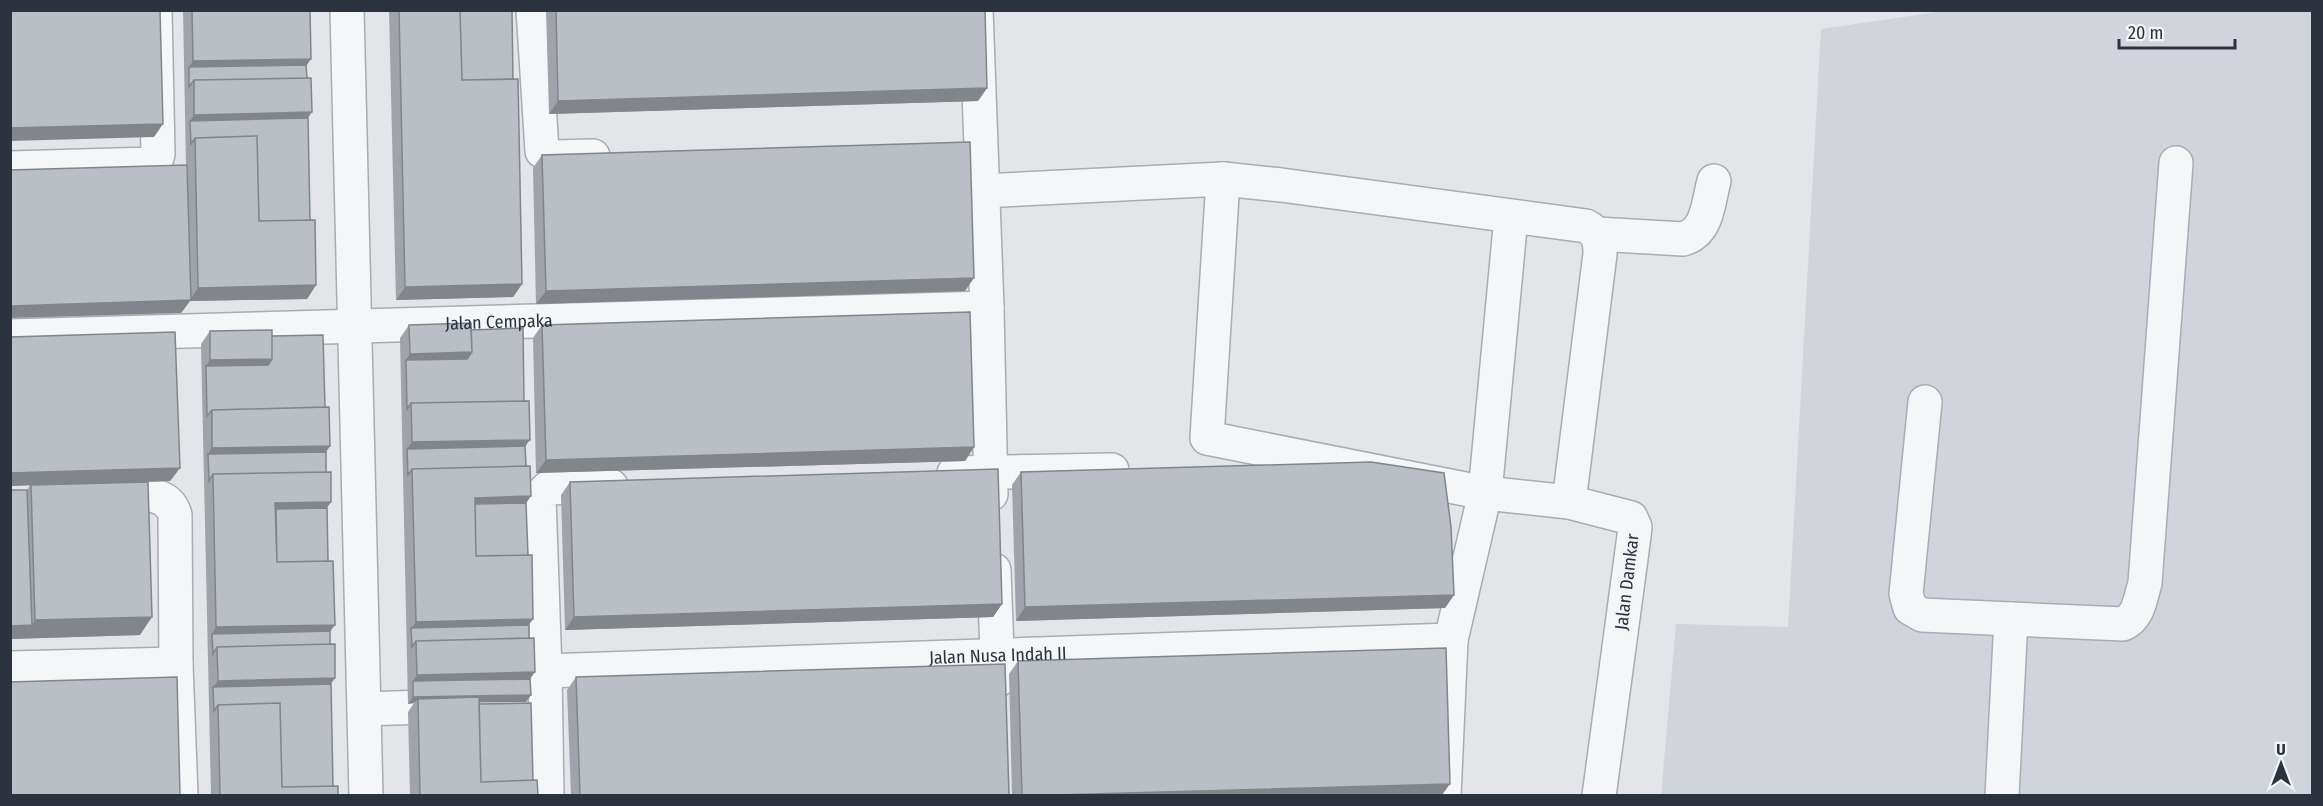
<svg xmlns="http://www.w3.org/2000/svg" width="2323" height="806" font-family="'Fira Sans Condensed',sans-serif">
<rect width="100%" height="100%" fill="#e3e5e9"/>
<!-- built -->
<path fill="#d1d4db" d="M 1951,10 L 2312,11 L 2312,795 L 1661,796 L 1676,624 L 1788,627 L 1821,29 Z"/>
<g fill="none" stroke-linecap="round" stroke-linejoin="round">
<defs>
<g id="minor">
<path d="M 347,10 L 366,796"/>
<path d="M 533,10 L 542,151 L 554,157 L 593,156"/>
<path d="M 976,10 L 987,308 L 991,494"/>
<path d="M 10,168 L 151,164 L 156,161 L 158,154 L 155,10"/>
<path d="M 1223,179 L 1207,438 L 1485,493 L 1569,502 L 1631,518 L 1635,527 L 1634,536 L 1599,796"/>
<path d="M 982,191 L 1223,179 L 1281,185 L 1586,226 C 1598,232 1600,241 1600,254 L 1569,502"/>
<path d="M 1597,234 L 1683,239 C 1708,232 1708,203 1714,181"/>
<path id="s1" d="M 10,336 L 987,308"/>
<path d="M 1925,402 L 1906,594 L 1910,608 L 1922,615 L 2123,624 C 2139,617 2140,599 2145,583 L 2176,163"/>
<path d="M 954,473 L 1112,470"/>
<path d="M 105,496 C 128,496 167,486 175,515 L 176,664 L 181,796"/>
<path d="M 994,570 L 998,680"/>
<path d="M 10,668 L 176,664"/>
<path id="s2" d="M 545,671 L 1451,640"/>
<path d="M 364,709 L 455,706"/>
<path d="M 547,796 L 545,671 L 539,497 L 548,488 L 611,486"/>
<path d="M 1444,796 L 1451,640 L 1485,493 L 1511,217"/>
<path d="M 2002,796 L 2011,619"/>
</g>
</defs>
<!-- minor casing -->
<use href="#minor" stroke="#a8acb3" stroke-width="36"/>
<!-- minor -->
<use href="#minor" stroke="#f5f6f8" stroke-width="33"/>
</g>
<!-- wall -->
<path fill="#a0a3a9" d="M 183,10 L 310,10 L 306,65 L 310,220 L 316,285 L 307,299 L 190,301 L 181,313 L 186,165 Z
M 512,10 L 513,79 L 522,284 L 513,297 L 396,300 L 389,11 Z
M 546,10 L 985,10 L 987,88 L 978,101 L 549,114 Z
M 542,155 L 965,291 L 536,304 L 533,168 Z
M 409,325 L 471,330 L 525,446 L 531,695 L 526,702 L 479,702 L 479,704 L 533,780 L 538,795 L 410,795 L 408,712 L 414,703 L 408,704 L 400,338 Z
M 542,325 L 974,447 L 965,461 L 536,473 L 533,338 Z
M 210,331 L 272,336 L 325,407 L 330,446 L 326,452 L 333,786 L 338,795 L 211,795 L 201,344 Z
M 10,337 L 180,468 L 170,481 L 148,482 L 140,635 L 10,639 L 27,490 L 30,485 L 10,486 Z
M 1021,472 L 1454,595 L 1445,608 L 1016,621 L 1012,485 Z
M 570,482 L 1002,604 L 993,617 L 565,630 L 561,495 Z
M 1018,661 L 1442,795 L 1012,795 L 1009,674 Z
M 576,677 L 1009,795 L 571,795 L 567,690 Z"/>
<!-- shaded-wall -->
<path fill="#82858a" d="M 311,59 L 302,72 L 189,67 L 193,61 Z
M 987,88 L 978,101 L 549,114 L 558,101 Z
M 312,112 L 303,125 L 190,121 L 194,115 Z
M 163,124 L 154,137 L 10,141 L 10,128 Z
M 974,278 L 965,291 L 536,304 L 546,291 Z
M 522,284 L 513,297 L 396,300 L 405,287 Z
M 316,285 L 307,299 L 190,301 L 181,313 L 10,318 L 10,306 L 190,300 L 198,288 Z
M 472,352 L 462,365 L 406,360 L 401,367 L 410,354 Z
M 272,359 L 263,372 L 206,366 L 210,360 Z
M 530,440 L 520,453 L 407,449 L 412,442 Z
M 330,446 L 321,459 L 208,454 L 203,461 L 212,448 Z
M 974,447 L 965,461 L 536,473 L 546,460 Z
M 180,468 L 170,481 L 10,486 L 10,473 Z
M 531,496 L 522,509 L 471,511 L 475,498 Z
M 331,502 L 322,515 L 271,516 L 275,503 Z
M 1454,595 L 1445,608 L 1016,621 L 1025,607 Z
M 1002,604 L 993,617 L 565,630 L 574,617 Z
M 152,617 L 140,635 L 10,639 L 10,626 L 32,625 L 35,620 Z
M 533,619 L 524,632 L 411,628 L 416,622 Z
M 335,625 L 325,638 L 212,634 L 216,627 Z
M 535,672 L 525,686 L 413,681 L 417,675 Z
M 335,678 L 326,691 L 213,687 L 218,681 Z
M 531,695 L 526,702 L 418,703 L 418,699 L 414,703 L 408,704 L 413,697 Z
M 1450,784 L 1442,795 L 1053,795 Z"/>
<!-- building -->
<path fill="#babec5" stroke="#82858a" stroke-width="1.5" d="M 10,10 L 160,10 L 163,124 L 10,128 Z
M 192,10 L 310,10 L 311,59 L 193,61 Z
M 399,10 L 460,10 L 462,80 L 518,79 L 522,284 L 405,287 Z
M 460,10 L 512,10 L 513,79 L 462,80 Z
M 556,10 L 985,10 L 987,88 L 558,101 Z
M 306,65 L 307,78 L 194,80 L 189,87 L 189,67 Z
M 311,78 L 312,112 L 194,115 L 194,80 Z
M 308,118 L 310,220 L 259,221 L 257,136 L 195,138 L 191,144 L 190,121 Z
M 257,136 L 259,221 L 315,220 L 316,285 L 198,288 L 195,138 Z
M 970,142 L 974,278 L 546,291 L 542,155 Z
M 187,165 L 191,300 L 10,306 L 10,170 Z
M 970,312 L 974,447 L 546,460 L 542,325 Z
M 471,323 L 472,352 L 410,354 L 409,325 Z
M 523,328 L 524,401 L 411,403 L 407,409 L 406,360 L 467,359 L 472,352 L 471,330 Z
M 272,330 L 272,359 L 210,360 L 210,331 Z
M 175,332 L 180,468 L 10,473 L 10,337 Z
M 323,335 L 325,407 L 212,410 L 207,416 L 206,366 L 268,365 L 272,359 L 272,336 Z
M 529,401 L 530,440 L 412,442 L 411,403 Z
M 329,407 L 330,446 L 212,448 L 212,410 Z
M 525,446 L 526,466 L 412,469 L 408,475 L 407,449 Z
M 326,452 L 326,472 L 213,474 L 209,481 L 208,454 Z
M 1371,462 L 1444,473 L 1451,527 L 1454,595 L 1025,607 L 1021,472 Z
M 530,466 L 531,496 L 475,498 L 476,556 L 532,555 L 533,619 L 416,622 L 412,469 Z
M 998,469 L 1002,604 L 574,617 L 570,482 Z
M 331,472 L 331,502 L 275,503 L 277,562 L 333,561 L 335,625 L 216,627 L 213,474 Z
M 148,482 L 152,617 L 35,620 L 31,485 Z
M 10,490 L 27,490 L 32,625 L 10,626 Z
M 526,503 L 528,555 L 476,556 L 475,504 Z
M 327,508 L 328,561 L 277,562 L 276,509 Z
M 529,625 L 529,638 L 416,641 L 412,647 L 411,628 Z
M 330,631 L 330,644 L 217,647 L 213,654 L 212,634 Z
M 534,638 L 535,672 L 417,675 L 416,641 Z
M 335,644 L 335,678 L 218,681 L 217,647 Z
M 1446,648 L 1450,784 L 1053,795 L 1022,795 L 1018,661 Z
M 1005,664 L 1009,795 L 580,795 L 576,677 Z
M 177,677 L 180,795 L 10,795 L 10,682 Z
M 530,679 L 531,695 L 413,697 L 413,681 Z
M 331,684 L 333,786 L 282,787 L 280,703 L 218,705 L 214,711 L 213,687 Z
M 479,697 L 481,782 L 537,780 L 538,795 L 420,795 L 418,699 Z
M 280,703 L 282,787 L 338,786 L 338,795 L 220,795 L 218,705 Z
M 531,703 L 533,780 L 481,782 L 479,704 Z"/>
<g text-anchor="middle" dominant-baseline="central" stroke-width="4.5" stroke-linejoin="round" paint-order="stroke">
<!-- street labels -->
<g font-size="18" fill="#2c333f" stroke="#f2f4f7">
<text stroke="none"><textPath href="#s1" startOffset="489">Jalan Cempaka</textPath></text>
<text transform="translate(1627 582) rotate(-83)">Jalan Damkar</text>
<text stroke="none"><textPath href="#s2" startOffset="453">Jalan Nusa Indah II</textPath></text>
</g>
</g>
<!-- border -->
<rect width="2323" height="806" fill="none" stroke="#2c333f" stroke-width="24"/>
<!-- north arrow -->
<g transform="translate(2281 764)" stroke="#f2f4f7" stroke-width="4.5" paint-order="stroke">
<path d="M0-4.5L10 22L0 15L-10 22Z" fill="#2c333f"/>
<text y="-9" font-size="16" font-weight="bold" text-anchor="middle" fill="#2c333f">U</text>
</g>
<!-- scale -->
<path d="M2119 39v9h116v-9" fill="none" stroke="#2c333f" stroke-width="3"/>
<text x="2128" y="39" font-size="18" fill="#2c333f" stroke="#f2f4f7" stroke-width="4.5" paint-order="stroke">20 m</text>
</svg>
